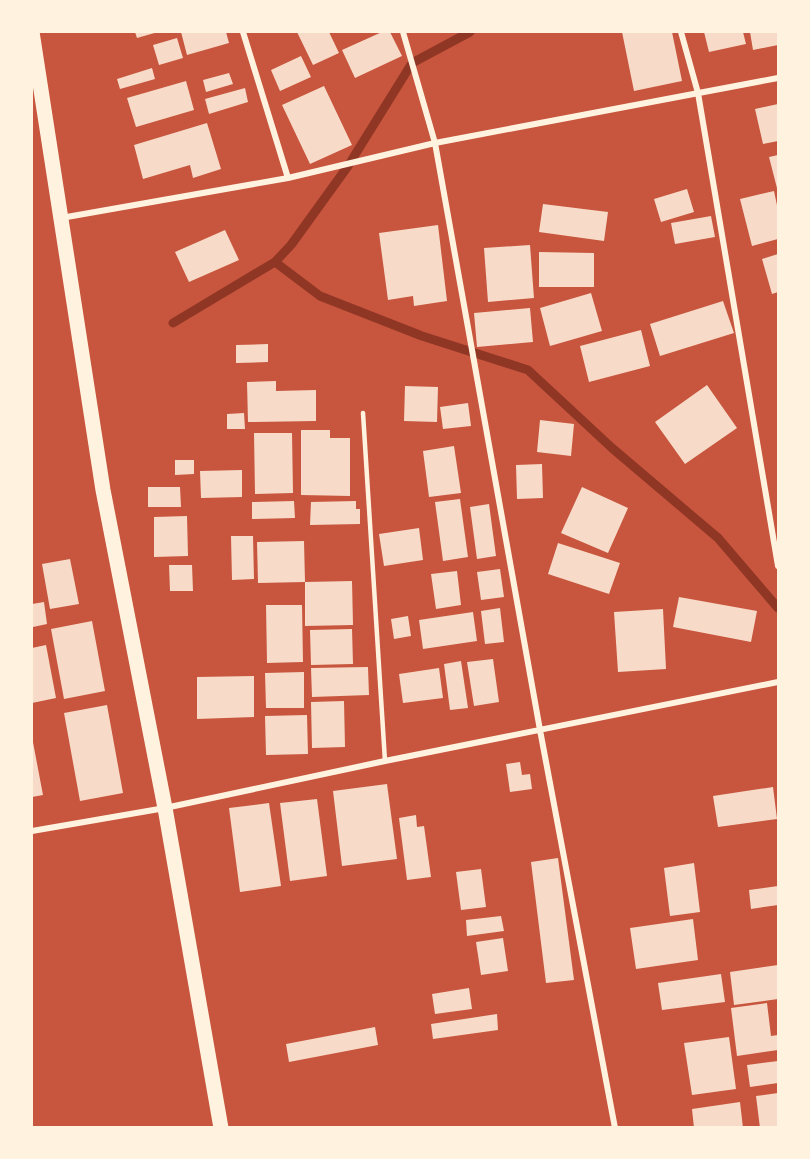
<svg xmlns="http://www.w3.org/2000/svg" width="810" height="1159" font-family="Cabin,sans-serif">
<rect width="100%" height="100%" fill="#c8553d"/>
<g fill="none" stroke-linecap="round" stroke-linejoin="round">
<!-- stream -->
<path stroke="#8f3625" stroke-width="9" d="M 275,262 L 320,296 L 422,336 L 528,370 L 612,448 L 718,538 L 778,608
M 173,323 L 275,262 L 291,245 L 348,166 L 412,63 L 470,32"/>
</g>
<!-- building -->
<path fill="#f7dbc8" d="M 135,32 L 158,32 L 137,38 Z
M 181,32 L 226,32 L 229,43 L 187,55 Z
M 297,32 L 329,32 L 339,53 L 313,65 Z
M 382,32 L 390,32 L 402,56 L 355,78 L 342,50 Z
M 622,32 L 672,32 L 682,81 L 634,91 Z
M 704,32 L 743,32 L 746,44 L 709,52 Z
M 750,32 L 778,32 L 778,45 L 753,50 Z
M 177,38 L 183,58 L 159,65 L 153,45 Z
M 301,56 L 311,77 L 280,91 L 271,70 Z
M 152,68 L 155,79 L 120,89 L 117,79 Z
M 229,73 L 233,84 L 206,92 L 203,80 Z
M 186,81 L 194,110 L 136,127 L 127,98 Z
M 324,86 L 352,145 L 310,164 L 282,105 Z
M 245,88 L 248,102 L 209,114 L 205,99 Z
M 778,104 L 778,141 L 763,144 L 755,109 Z
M 207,123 L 221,169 L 193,178 L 190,165 L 143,179 L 134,145 Z
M 778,155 L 778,192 L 769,157 Z
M 687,189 L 694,212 L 661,222 L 654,199 Z
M 774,191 L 778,210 L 778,239 L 752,246 L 740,199 Z
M 543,204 L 608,212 L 604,241 L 539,232 Z
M 711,216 L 715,237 L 675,244 L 671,223 Z
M 438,225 L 447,301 L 414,306 L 413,296 L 388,300 L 379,233 Z
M 225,230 L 239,260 L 189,282 L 175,252 Z
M 530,245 L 534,298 L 488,302 L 484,248 Z
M 539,252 L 594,253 L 594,287 L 539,287 Z
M 778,254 L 778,292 L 772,294 L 762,259 Z
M 591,293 L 602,331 L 550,346 L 540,308 Z
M 723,301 L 734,333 L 660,356 L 650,324 Z
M 530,308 L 533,342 L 477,347 L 474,313 Z
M 641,330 L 650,366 L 589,382 L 580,346 Z
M 268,344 L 268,362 L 236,363 L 236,345 Z
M 276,381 L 276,391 L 316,390 L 316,421 L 248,422 L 247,382 Z
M 707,385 L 737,428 L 685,464 L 655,422 Z
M 405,386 L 438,387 L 437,422 L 404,421 Z
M 468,403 L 471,426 L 443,429 L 440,407 Z
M 244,413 L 245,429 L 227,429 L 227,414 Z
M 540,420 L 574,424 L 571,456 L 537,452 Z
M 301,430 L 330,430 L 330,438 L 350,438 L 350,496 L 301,495 Z
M 254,433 L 292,433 L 293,493 L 255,494 Z
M 454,446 L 461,493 L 429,497 L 423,451 Z
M 175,460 L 194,460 L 194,474 L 175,475 Z
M 542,464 L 543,498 L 517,499 L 516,465 Z
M 242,470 L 242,497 L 201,498 L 200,471 Z
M 148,487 L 180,487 L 181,507 L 148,507 Z
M 582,487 L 628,508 L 608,553 L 561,533 Z
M 460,499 L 468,557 L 443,561 L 435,502 Z
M 294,501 L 295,518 L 252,519 L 252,502 Z
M 356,501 L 356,509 L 360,509 L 360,524 L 310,525 L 311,502 Z
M 489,504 L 496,556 L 477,559 L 470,507 Z
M 187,516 L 188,556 L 154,557 L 154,517 Z
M 419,528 L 423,560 L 384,566 L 379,534 Z
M 231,536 L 253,536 L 254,579 L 232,580 Z
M 304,541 L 305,582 L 258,583 L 257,542 Z
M 558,543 L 620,563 L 609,594 L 548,574 Z
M 70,559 L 79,604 L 50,609 L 42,564 Z
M 169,565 L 192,565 L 193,591 L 170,591 Z
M 500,569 L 504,597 L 481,600 L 477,572 Z
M 457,571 L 461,605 L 436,609 L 431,574 Z
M 352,581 L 353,625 L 305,626 L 305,582 Z
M 679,597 L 757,611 L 751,642 L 673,627 Z
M 44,602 L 47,624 L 33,627 L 32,604 Z
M 266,605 L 302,605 L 303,662 L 267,663 Z
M 500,608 L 504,642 L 485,644 L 481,611 Z
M 663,609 L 666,669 L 618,672 L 614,612 Z
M 473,612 L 477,641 L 423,649 L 419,620 Z
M 408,616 L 411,636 L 394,639 L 391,619 Z
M 92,621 L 105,691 L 64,699 L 51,629 Z
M 352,629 L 353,664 L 311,665 L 310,630 Z
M 46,645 L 56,698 L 32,703 L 32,648 Z
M 493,659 L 499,702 L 474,706 L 467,662 Z
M 461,661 L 468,708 L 450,710 L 444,664 Z
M 368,667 L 369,695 L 312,697 L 311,668 Z
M 439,668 L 443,698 L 403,703 L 399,674 Z
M 304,672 L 304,708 L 266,708 L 265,673 Z
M 254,676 L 254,717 L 197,719 L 197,677 Z
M 344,701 L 345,747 L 312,748 L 311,702 Z
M 107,705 L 123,793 L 80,801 L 64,713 Z
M 307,715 L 308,754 L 266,755 L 265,716 Z
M 32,737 L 43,795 L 32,797 Z
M 520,762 L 522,775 L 530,774 L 532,789 L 510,792 L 506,764 Z
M 387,784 L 397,859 L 342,866 L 333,791 Z
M 773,787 L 777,819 L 718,827 L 713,796 Z
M 317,799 L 327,876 L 290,881 L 280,803 Z
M 269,803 L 281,886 L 240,892 L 229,808 Z
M 416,815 L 417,827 L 424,826 L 431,877 L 407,880 L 399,818 Z
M 558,858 L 574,980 L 546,983 L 531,862 Z
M 694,863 L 700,912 L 670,916 L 664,868 Z
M 481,869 L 486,907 L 461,910 L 456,872 Z
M 778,886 L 778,905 L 751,909 L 749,890 Z
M 501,916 L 504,931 L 467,936 L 466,920 Z
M 693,919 L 698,960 L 636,969 L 630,928 Z
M 503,938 L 508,971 L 481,975 L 476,942 Z
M 778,965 L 778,999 L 734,1005 L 730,972 Z
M 721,974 L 725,1002 L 662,1010 L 658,983 Z
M 469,988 L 472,1009 L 435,1014 L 432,994 Z
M 767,1003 L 771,1036 L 778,1035 L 778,1050 L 737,1056 L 731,1008 Z
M 497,1014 L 498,1030 L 433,1039 L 431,1024 Z
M 375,1027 L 378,1045 L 289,1062 L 286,1044 Z
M 729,1037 L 736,1089 L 692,1095 L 684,1043 Z
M 778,1061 L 778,1083 L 750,1087 L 747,1065 Z
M 778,1093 L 778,1128 L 760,1128 L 756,1096 Z
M 740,1102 L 743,1128 L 694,1128 L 692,1109 Z"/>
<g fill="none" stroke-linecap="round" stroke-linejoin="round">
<!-- service -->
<path stroke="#fff3e0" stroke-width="4.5" d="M 363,413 L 385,761"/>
<!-- minor -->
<path stroke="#fff3e0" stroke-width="6" d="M 243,32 L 288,178
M 403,32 L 435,143 L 540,730 L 615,1128
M 681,32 L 698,93 L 778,566
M 61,218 L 288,178 L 435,143 L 778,78
M 32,831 L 165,808 L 385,761 L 778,682"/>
<!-- primary -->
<path stroke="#fff3e0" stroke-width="15" d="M 32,32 L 103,490 L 165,808 L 221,1128"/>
</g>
<!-- border -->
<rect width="810" height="1159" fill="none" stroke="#fff3e0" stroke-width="66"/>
</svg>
